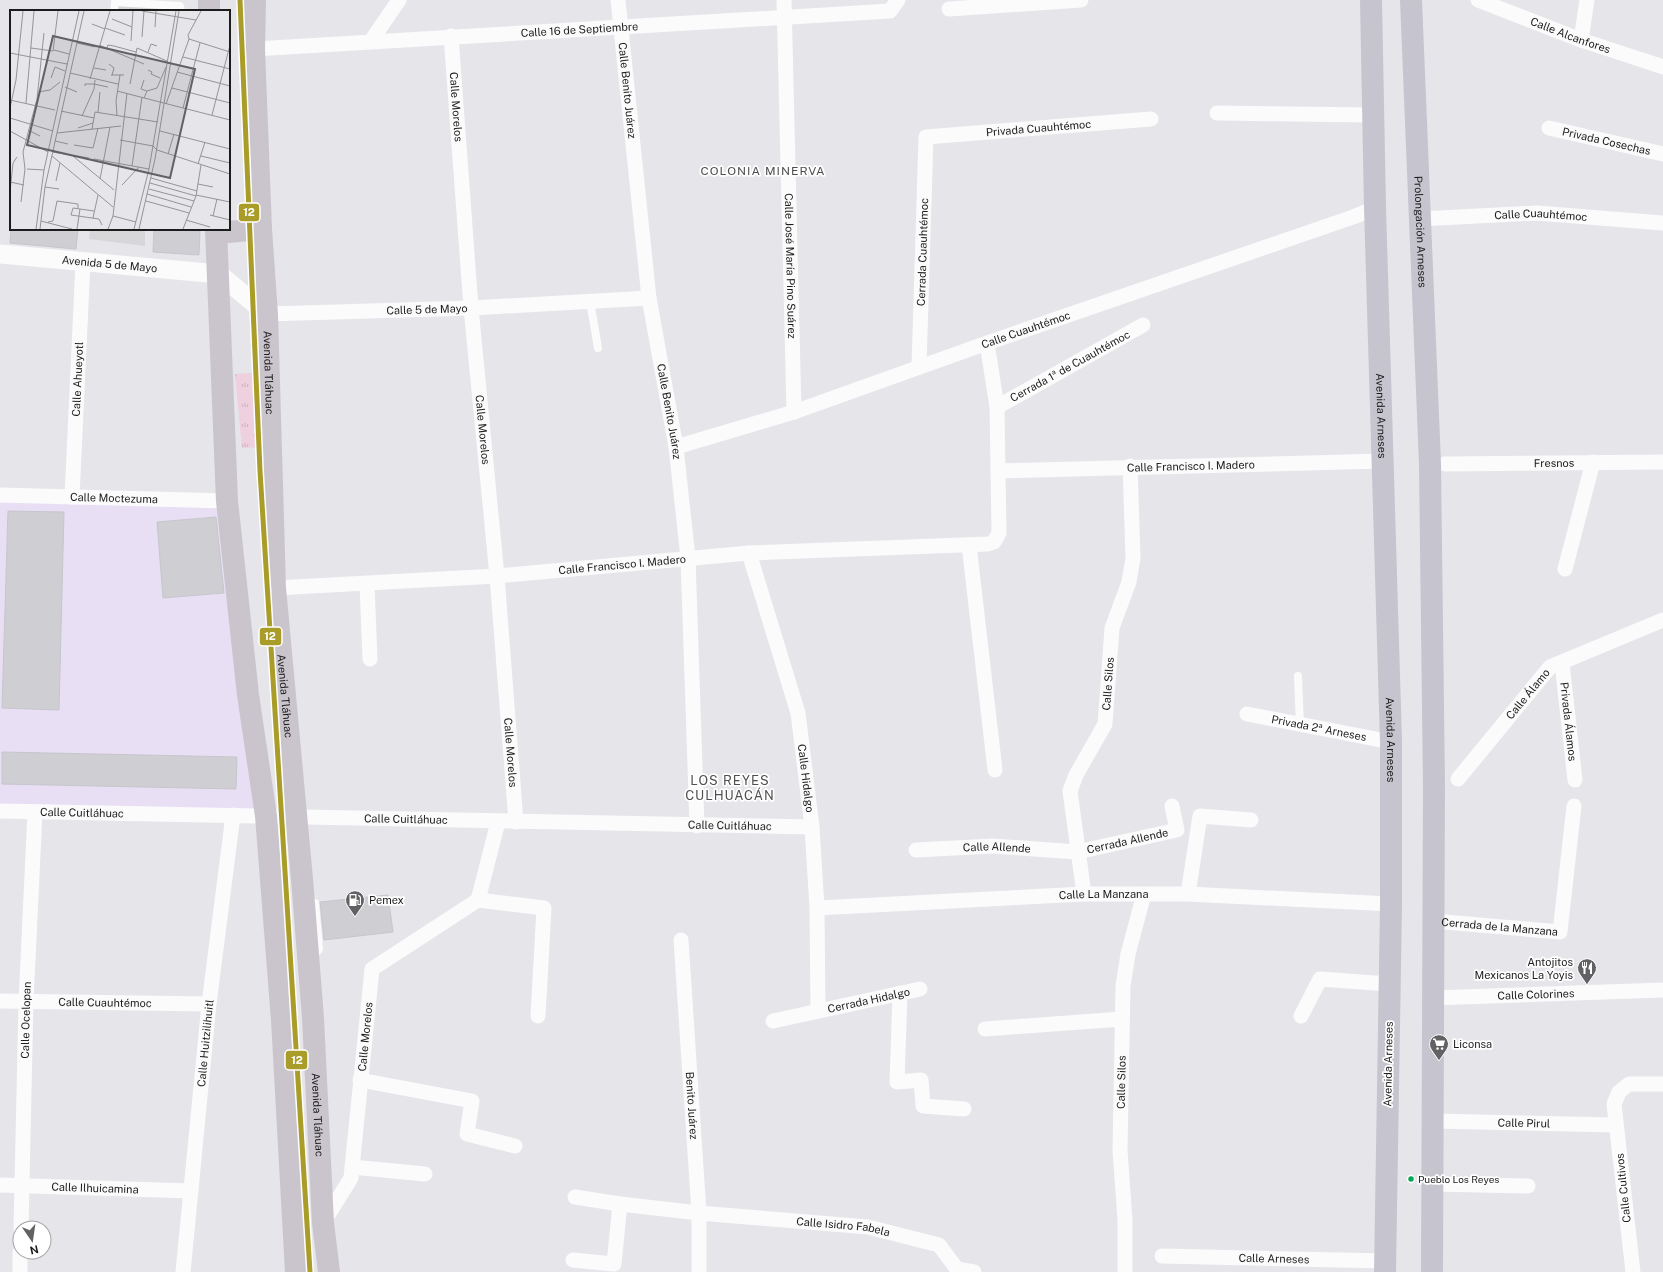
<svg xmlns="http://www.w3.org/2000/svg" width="1663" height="1272" font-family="'Public Sans',sans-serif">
<defs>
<pattern id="park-tufts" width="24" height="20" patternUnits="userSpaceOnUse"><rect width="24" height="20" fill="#eed0de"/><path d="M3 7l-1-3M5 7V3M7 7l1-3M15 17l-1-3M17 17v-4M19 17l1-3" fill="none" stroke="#ccb2be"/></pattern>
</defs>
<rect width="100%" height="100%" fill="#e5e5ea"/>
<!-- education -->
<path fill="#e9dff4" d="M 0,495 L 227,501 L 266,816 L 0,811 Z"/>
<!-- park -->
<path fill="url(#park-tufts)" d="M 248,373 L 258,373 L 261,447 L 242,448 L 235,374 Z"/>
<!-- parking -->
<path fill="#d7d7d9" d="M 117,1 L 181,11 L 116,11 Z
M 90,229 L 145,229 L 145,246 L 89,239 Z"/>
<!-- building -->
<path fill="#ceced3" stroke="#c6c6cd" d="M 11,229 L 78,229 L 76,249 L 10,243 Z
M 154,229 L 200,231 L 199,255 L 153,252 Z
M 8,511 L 64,512 L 59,710 L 2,708 Z
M 216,517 L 224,593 L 163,598 L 157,522 Z
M 2,752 L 237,757 L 236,789 L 2,784 Z
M 388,895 L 393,932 L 324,940 L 320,902 Z"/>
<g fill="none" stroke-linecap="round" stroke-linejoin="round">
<!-- service -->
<path stroke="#fbfbfc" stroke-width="8" d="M 114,11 L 115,2 L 180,6 L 181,11
M 590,301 L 598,348
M 1298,676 L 1300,725
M 313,957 L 319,949 L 315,903"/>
<!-- minor -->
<g stroke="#fbfbfc" stroke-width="15">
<path id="s1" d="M 618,0 L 649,298 L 676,447 L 688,558 L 697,826"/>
<path id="s2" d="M 784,0 L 794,412"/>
<path id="s3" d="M 1478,0 L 1581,40 L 1663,67"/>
<path d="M 949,9 L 1081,0"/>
<path id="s4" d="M 451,36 L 471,308 L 497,576 L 516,822"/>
<path d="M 1581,40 L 1587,0"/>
<path d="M 371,41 L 399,0"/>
<path id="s5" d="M 254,49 L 890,11 L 898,0"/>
<path d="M 1217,113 L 1373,115"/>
<path id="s6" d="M 1549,128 L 1663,154"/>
<path id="s7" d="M 1419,219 L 1537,213 L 1663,223"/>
<path id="s8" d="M 267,314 L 471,308 L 649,298"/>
<path id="s9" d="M 919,367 L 926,137 L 1151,119"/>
<path d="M 997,407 L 1143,325"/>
<path id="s10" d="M 676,447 L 794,412 L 987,343 L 1353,217 L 1375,208"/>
<path id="s11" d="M 1445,464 L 1663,462"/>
<path id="s12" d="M 998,471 L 1383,461"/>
<path id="s13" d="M 0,495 L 227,501"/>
<path id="s14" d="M 72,497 L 83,262"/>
<path d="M 969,545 L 995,770"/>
<path id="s15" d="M 749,553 L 798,713 L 812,827 L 817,908 L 818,1011"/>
<path d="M 1565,569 L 1593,462"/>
<path d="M 367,584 L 370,659"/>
<path id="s16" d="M 275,588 L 497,576 L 749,553 L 988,544 L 994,542 L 999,533 L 997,407 L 987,343"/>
<path id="s17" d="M 1562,663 L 1575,780"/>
<path d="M 1247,714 L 1391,742"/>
<path id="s18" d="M 1458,779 L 1550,667 L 1663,620"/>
<path id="s19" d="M 0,811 L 812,827"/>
<path id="s20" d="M 916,850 L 993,846 L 1077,852 L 1177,830 L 1172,806"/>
<path id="s21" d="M 1084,894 L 1070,791 L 1076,775 L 1105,724 L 1112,628 L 1129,582 L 1133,558 L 1130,466"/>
<path d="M 1188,894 L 1200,816 L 1251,820"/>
<path d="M 478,900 L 544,908 L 538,1016"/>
<path id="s22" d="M 817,908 L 1084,894 L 1188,894 L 1391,904"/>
<path id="s23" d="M 1433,921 L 1560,932 L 1574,806"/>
<path id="s24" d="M 681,940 L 699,1213 L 699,1272"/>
<path d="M 900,993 L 897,1082 L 921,1080 L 923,1106 L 964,1109"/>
<path id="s25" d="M 1433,998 L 1663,990"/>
<path id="s26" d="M 0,1001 L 209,1004"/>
<path d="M 1301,1016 L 1320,979 L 1389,984"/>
<path id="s27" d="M 773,1021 L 920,989"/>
<path d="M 985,1029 L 1122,1019"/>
<path d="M 360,1080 L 472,1101 L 467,1134 L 515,1146"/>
<path id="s28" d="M 1432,1121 L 1616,1125"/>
<path d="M 352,1167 L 425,1174"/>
<path d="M 1431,1184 L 1528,1186"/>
<path id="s29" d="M 0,1185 L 191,1191"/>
<path id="s30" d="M 575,1197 L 620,1204 L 699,1213 L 868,1227 L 939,1245 L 957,1269 L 974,1272"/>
<path id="s31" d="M 323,1223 L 351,1178 L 372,969 L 478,900 L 498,822"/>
<path id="s32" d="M 21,1228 L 26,1002 L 35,812"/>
<path id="s33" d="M 1162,1256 L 1386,1261"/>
<path d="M 573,1260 L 614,1264 L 620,1204"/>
<path d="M 20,1272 L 20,1252"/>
<path id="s34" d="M 183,1272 L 209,1004 L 233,815"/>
<path id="s35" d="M 1125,1272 L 1125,1220 L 1120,1150 L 1123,986 L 1128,954 L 1144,894"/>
<path d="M 1633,1272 L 1614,1104 L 1619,1092 L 1629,1084 L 1663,1084"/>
</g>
<!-- tertiary -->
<path stroke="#fbfbfc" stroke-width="19" id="s36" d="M 0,254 L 219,274 L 267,314"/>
<!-- secondary -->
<g stroke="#cac5cd" stroke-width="22">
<path d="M 209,0 L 209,11"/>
<path id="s37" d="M 255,0 L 254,49 L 261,229 L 267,314 L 275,588 L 302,879 L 313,1018 L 323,1223 L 329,1272"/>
<path d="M 216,229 L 227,501 L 248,695 L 266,816 L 282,1020 L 296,1272"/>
<path d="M 217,233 L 261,229"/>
</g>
<!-- primary -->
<g stroke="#c6c5cf" stroke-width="22">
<path id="s38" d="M 1371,0 L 1375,208 L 1391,742 L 1391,904 L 1385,1272"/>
<path id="s39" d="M 1411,0 L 1430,464 L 1434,787 L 1432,1272"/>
</g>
<defs>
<path id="metro-1" d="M 240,0 L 260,471 L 310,1272"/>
</defs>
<!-- metro-1 casing -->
<use href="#metro-1" stroke="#fff" stroke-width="8"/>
<!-- metro-1 -->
<use href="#metro-1" stroke="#a99c29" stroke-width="5"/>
</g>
<!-- icons -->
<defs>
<symbol id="fuel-pin" viewBox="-11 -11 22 30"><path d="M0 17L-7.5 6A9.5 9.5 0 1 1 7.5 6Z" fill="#626264" stroke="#fff"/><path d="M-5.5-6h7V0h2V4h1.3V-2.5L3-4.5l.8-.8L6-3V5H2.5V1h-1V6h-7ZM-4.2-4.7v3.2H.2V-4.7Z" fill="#fff"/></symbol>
<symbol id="restaurant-pin" viewBox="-11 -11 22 30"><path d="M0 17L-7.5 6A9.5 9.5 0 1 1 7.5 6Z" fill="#626264" stroke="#fff"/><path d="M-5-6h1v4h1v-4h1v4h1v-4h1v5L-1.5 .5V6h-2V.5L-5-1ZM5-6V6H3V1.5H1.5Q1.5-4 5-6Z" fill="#fff"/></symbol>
<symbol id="supermarket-pin" viewBox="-11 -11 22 30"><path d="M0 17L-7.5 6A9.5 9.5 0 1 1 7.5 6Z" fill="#626264" stroke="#fff"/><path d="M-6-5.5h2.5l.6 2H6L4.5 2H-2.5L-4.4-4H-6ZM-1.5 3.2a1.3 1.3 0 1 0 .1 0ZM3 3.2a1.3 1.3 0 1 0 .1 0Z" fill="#fff"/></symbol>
</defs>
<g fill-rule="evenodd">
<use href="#fuel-pin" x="344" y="889" width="22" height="30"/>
<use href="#restaurant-pin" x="1576" y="957" width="22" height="30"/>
<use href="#supermarket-pin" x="1428" y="1033" width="22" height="30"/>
</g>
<!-- markers -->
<circle fill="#00a651" stroke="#fff" stroke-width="1.5" cx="1411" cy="1179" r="3.5"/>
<g text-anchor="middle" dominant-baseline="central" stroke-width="3.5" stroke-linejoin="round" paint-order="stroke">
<!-- bus labels -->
<g font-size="10" fill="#1c1c1c" stroke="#fff" text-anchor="start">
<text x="1418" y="1179">Pueblo Los Reyes</text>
</g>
<!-- street labels -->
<g font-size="11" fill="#1c1c1c" stroke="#fff">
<text stroke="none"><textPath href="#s5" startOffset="326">Calle 16 de Septiembre</textPath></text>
<text stroke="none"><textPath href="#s3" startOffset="99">Calle Alcanfores</textPath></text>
<text stroke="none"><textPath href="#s1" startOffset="91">Calle Benito Juárez</textPath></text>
<text stroke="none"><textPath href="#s4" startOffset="71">Calle Morelos</textPath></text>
<text stroke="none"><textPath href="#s9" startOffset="343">Privada Cuauhtémoc</textPath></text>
<text stroke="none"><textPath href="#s6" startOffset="59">Privada Cosechas</textPath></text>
<text stroke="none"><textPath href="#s7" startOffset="122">Calle Cuauhtémoc</textPath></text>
<text stroke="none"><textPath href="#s39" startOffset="232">Prolongación Arneses</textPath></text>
<text stroke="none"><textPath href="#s9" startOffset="115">Cerrada Cuauhtémoc</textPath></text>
<text stroke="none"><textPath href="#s36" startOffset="110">Avenida 5 de Mayo</textPath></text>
<text stroke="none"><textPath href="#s2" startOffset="266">Calle José María Pino Suárez</textPath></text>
<text stroke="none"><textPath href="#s8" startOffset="160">Calle 5 de Mayo</textPath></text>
<text stroke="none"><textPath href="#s10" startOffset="369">Calle Cuauhtémoc</textPath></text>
<text transform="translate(1070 366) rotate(-29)">Cerrada 1ª de Cuauhtémoc</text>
<text stroke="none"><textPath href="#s37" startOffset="373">Avenida Tláhuac</textPath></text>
<text stroke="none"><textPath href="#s14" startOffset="118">Calle Ahueyotl</textPath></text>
<text stroke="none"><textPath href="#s1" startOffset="415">Calle Benito Juárez</textPath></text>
<text stroke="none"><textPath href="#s38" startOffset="416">Avenida Arneses</textPath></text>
<text stroke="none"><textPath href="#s4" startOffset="395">Calle Morelos</textPath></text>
<text stroke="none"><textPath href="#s11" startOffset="109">Fresnos</textPath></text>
<text stroke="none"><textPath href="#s12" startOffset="193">Calle Francisco I. Madero</textPath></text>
<text stroke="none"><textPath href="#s13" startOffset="114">Calle Moctezuma</textPath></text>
<text stroke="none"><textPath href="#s16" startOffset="348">Calle Francisco I. Madero</textPath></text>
<text stroke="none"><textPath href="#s21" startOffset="220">Calle Silos</textPath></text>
<text stroke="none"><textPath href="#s18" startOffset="110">Calle Álamo</textPath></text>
<text stroke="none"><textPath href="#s37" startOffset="697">Avenida Tláhuac</textPath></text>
<text stroke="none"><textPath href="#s17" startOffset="59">Privada Álamos</textPath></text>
<text transform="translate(1319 728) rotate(11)">Privada 2ª Arneses</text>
<text stroke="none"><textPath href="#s38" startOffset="740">Avenida Arneses</textPath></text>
<text stroke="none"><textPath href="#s4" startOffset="719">Calle Morelos</textPath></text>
<text stroke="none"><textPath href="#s15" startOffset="233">Calle Hidalgo</textPath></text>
<text stroke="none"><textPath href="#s19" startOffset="82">Calle Cuitláhuac</textPath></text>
<text stroke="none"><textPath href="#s19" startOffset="406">Calle Cuitláhuac</textPath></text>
<text stroke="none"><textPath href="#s19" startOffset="730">Calle Cuitláhuac</textPath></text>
<text stroke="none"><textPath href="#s20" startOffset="213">Cerrada Allende</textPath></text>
<text stroke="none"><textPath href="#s20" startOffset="81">Calle Allende</textPath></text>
<text stroke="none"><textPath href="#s22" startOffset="287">Calle La Manzana</textPath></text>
<text stroke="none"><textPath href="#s23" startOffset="67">Cerrada de la Manzana</textPath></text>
<text stroke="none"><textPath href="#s25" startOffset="103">Calle Colorines</textPath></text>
<text stroke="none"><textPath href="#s27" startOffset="98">Cerrada Hidalgo</textPath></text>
<text stroke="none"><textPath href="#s26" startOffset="105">Calle Cuauhtémoc</textPath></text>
<text stroke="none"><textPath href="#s32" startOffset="208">Calle Ocelopan</textPath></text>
<text stroke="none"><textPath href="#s31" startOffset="195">Calle Morelos</textPath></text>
<text stroke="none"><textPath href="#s34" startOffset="230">Calle Huitzilihuitl</textPath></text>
<text transform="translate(1388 1064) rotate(-89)">Avenida Arneses</text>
<text stroke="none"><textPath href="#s35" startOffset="190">Calle Silos</textPath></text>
<text stroke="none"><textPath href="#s24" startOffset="166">Benito Juárez</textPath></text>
<text stroke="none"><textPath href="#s37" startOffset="1117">Avenida Tláhuac</textPath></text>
<text stroke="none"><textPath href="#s28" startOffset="92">Calle Pirul</textPath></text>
<text stroke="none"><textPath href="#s29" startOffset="95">Calle Ilhuicamina</textPath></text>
<text transform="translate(1623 1188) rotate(-96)">Calle Cultivos</text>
<text stroke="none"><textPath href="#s30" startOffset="270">Calle Isidro Fabela</textPath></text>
<text stroke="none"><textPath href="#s33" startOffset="112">Calle Arneses</textPath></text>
</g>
<!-- poi labels -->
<g font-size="11" fill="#1c1c1c" stroke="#fff" text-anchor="start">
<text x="369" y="900">Pemex</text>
<text x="1573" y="962" text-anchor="end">Antojitos<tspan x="1573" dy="13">Mexicanos La Yoyis</tspan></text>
<text x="1453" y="1044">Liconsa</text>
</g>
<!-- neighbourhood labels -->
<g font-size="12" letter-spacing="1" fill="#4f4f4f" stroke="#fff">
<text x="763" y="171">COLONIA MINERVA</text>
</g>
<!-- quarter labels -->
<g font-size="13" letter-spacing="1" fill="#4f4f4f" stroke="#fff">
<text x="730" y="780">LOS REYES<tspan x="730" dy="15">CULHUACÁN</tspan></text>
</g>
</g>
<!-- overview -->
<g transform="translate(10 10)">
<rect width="220" height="220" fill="#e5e5ea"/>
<path fill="none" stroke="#959598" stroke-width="1" d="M 132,1 L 186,10M 102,9 L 122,17M 82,14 L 95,19M 145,17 L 146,1M 95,18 L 115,25M 132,27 L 134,1M 179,29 L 220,42M 179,29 L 178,25 L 191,1M 121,31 L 123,1M 67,33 L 85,37M 89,35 L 134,54M 21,38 L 43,41 L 48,1M 97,38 L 98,35 L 104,36 L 126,42M 44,40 L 59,44M 138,42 L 141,34 L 147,36M 0,43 L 57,54M 173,47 L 220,59M 99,54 L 104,58 L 102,65M 84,58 L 96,60M 138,60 L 142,62 L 141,64 L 150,68M 167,62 L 220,76M 60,63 L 108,74M 101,65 L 114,65M 41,68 L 45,57 L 55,61M 80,69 L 100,1M 134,70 L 131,79 L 137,81M 120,74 L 127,38 L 157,51M 75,76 L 75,74 L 84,74 L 98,77M 55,77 L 67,82M 162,78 L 220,93M 107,81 L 220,110M 28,82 L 40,80 L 50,72M 134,88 L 137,81 L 147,78 L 156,57M 0,90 L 45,100M 16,93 L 24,1M 156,94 L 179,29M 0,98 L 6,70 L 13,1M 173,98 L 190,33M 51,101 L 84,108M 88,102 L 90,82M 202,105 L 220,35M 72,106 L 84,79 L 85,70M 107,106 L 106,91 L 110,65M 0,108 L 43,121M 68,118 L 83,113M 82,119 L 85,102 L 148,112M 18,120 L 30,126M 0,121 L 38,142M 150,121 L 220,139M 47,123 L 111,116M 110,130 L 143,136 L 147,140 L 220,164M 45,131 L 58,134M 64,135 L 83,138 L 88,118M 42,142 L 79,148M 158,144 L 164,124M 42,146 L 103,197M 63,146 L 104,180M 191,146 L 220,153M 82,151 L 84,149 L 139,159M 188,154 L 195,132M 122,156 L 132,87M 17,159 L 34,160M 141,168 L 187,181M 90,169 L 100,117M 46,171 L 50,153M 0,172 L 14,175M 140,173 L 186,186M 188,174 L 203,177M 112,175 L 129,157M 35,177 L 49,179M 139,179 L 184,191M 0,182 L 3,153 L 7,147M 137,184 L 181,197M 186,185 L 220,192M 136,191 L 179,203M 11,192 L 15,159 L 13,142 L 27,89 L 34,23M 84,201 L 63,198 L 61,205 L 89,209 L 92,215M 200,205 L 220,210M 103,206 L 126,212M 203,206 L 207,189M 83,208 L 88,185M 176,210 L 200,217M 31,211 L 62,219M 38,212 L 43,211 L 47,191 L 68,194 L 68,198M 26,219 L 34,160 L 69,1M 30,219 L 35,177 L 74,1M 67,219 L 70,199M 98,219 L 103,206 L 117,83M 124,219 L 139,159 L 166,1M 129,219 L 145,149 L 169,1M 173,219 L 186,186 L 191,155"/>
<path fill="#626264" fill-opacity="0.15" stroke="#626264" stroke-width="2" d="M 43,26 L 185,59 L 160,168 L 17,135 Z"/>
<rect width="220" height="220" fill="none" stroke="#1c1c1c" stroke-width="2"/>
</g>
<g stroke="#fff" stroke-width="1.5">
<rect x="238" y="203" width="22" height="19" rx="4" fill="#a99c29"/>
<rect x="259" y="627" width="23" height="19" rx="4" fill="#a99c29"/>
<rect x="285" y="1050" width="23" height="20" rx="4" fill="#a99c29"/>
</g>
<g font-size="11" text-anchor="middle" font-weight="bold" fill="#fff">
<text x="249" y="216">12</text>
<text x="270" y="640">12</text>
<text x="297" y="1064">12</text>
</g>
<!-- north arrow -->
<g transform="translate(32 1240) rotate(167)"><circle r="19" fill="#ffffff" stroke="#a4a4a4"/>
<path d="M0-3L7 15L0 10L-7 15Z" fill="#626264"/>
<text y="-6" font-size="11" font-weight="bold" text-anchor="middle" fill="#1c1c1c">N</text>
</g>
</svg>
